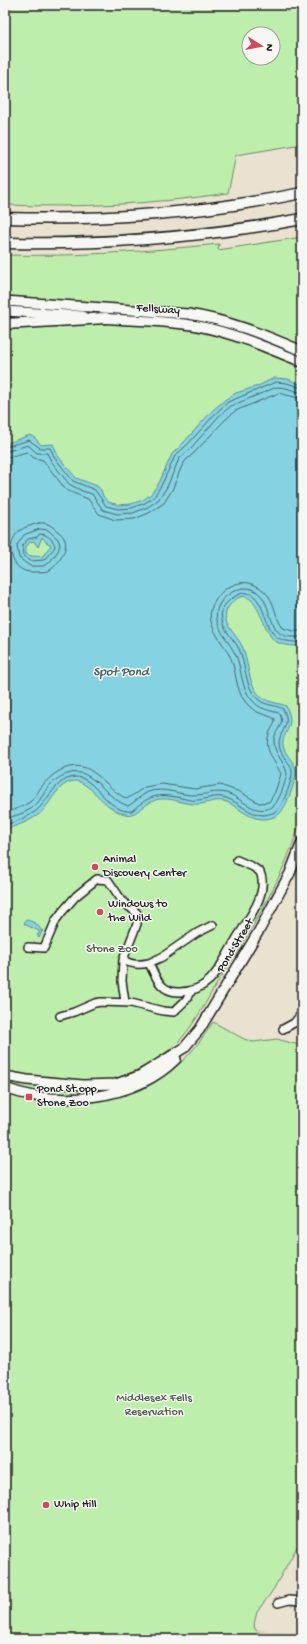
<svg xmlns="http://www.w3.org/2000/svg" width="307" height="1644" font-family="'Gochi Hand',sans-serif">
<rect width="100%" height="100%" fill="#eae2d1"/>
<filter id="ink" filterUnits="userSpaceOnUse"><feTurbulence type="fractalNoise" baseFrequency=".025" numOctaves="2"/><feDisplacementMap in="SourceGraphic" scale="8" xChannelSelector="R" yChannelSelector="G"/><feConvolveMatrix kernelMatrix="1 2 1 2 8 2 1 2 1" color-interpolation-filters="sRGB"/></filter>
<g filter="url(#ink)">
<!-- built -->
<path fill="#e2d4ba" d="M 246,1627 L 302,1636 L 302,1639 L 236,1639 Z"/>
<!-- green -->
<path fill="#beeeac" stroke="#6d8564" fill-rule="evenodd" d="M 5,5 L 302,5 L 302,144 L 236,155 L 228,193 C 155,204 79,208 5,205 ZM 249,34 L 273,34 L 273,58 L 249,58 Z
M 302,237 L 302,814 C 286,877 248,935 213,990 C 202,1009 191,1030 175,1045 C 159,1059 139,1070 120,1077 L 139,1091 C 173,1074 193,1054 213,1022 L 244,1039 L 253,1042 L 277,1039 L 302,1046 L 302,1538 L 273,1590 L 257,1612 L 254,1624 L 255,1629 L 259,1633 L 260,1639 L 5,1639 L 5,255 C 77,257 147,251 219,244 L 218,250 Z"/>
<!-- water -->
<path fill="#85d3e2" stroke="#5b8a93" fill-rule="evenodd" d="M 274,378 L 288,379 L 302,385 L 302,646 C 293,646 283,646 275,641 C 262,633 256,574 229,606 C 226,610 225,615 226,620 C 228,629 238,637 242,646 C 249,661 247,682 259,695 C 266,703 277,702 286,706 C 298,730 278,733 284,749 C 287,756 294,762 296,770 C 297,778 286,809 279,814 C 273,819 263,820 256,818 C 244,815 236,805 224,801 C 214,799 205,805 194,804 C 184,804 173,798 162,799 C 146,799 137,818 125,814 C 119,813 113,809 109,806 C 100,800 86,781 75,781 C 57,782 51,805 38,815 C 30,821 15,827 5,829 L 5,444 L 30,435 L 34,437 L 41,445 L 53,444 L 58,456 L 76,478 L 97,486 L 101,490 L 103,496 L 108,502 L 119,505 L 131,504 L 143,500 L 151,494 L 159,483 L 172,454 L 184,442 L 213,410 L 226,399 L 236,393 L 258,386 ZM 42,537 L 46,542 L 51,545 L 42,557 C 36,555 34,558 26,554 L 26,547 L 30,542 L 34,541 L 38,547 Z
M 26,920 C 32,921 39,924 41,931 L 43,930 L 39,938 L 37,935 L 39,934 L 39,931 L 24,924 Z"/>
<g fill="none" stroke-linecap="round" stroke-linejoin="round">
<!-- shore -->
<path stroke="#46656b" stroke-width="1" d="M 5,447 L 29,440 L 40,448 L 50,448 L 55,458 L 73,481 L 95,490 L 106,506 L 118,509 L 132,508 L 145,503 L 154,497 L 162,484 L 175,456 L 187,445 L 216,413 L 228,402 L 276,382 L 287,383 L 302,388
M 5,452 L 28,445 L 37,453 L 47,453 L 51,461 L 69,484 L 82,491 L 92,494 L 103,510 L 117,514 L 133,513 L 148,507 L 158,500 L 167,487 L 179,459 L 191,448 L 219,416 L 231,406 L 277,387 L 286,388 L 302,393
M 5,458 L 27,452 L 34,458 L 43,460 L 66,490 L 88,499 L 99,514 L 115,520 L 134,519 L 149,513 L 164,503 L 172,490 L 182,466 L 186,460 L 195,452 L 224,421 L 235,411 L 279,393 L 302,399
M 39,523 C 47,522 50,525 55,529 C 59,532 62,534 64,538 C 70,548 57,567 48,571 C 43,572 37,572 32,572 C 10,572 5,544 19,531 C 24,527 33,525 39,523 Z
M 40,529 L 48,530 L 58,539 L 60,545 L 58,551 L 49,563 L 43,566 L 30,566 L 19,558 L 17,545 L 24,535 Z
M 40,534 C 46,533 55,541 55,547 L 44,560 L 31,561 L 23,556 L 22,546 L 28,539 L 37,537 Z
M 5,813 C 13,810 23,807 30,802 C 36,797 38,790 43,785 C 53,772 72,761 88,769 C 103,777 112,792 127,799 L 145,787 L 162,784 L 195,789 L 220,785 L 240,792 L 259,803 L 269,802 L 275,792 L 281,774 C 275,761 263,749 269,734 C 271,728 275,725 275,719 C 267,714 258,715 249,706 C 236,694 237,677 232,661 C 225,642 200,623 215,601 C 219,594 225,588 233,585 C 244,580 255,583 264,591 C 276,601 274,617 283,628 L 293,631 L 302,631
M 5,819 C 14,816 26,813 33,807 C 40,802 43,794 48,787 C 56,778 71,769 84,774 C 100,781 109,799 128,806 C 135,802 141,795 148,792 C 165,786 180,796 196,795 C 207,795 215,790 226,793 C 241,797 253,815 270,808 C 279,805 285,782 287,774 C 285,762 274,754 274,742 C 273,731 287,724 279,713 C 268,710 259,709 252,700 C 241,688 242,672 237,658 C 229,638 204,619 224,598 C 229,594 236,589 243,588 C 272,587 266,625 281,634 C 287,638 295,637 302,637
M 5,825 C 15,822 28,817 36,811 C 49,800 55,779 75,777 C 95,776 108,814 132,811 C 149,795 158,793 181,798 C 186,799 191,801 196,800 C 207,800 215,794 226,798 C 239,802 249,815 264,815 C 269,814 275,813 278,810 C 283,804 294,777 292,770 C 290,763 284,758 281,752 C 273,733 294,728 283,709 C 274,704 263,706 256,697 C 244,684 246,664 239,649 C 234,639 223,630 222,620 C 220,611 224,604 231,599 C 264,575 262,629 278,638 C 285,642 294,642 302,642"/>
<defs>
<path id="minor" d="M 28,947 L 44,948 L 56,920 L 62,912 L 76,896 L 97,879 L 108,880 L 123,902 L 137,913 L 137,924 L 123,960 C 132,965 139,965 149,963 C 156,978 161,993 180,992 C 212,991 220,966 235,941 C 245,923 270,894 260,872 L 253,867 L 237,860
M 123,960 L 122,981 L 125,1002
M 149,963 L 162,957 L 197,933 L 213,925
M 60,1016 L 74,1012 L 95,1003 L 101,1002 L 131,1003 L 163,1011 L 174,1012 C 180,1004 187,1002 191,992
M 283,1029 L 294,1023 L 302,1013
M 278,1603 L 289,1600 L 302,1601"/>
<path id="major" d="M 5,301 L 188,314 C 228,320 265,335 302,351
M 5,311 L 83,316
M 100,318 C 133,321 166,320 198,326 C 234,333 268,348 302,362
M 5,1076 L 27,1080 L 83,1085 L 116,1084 L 139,1076 L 184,1048 L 200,1029 L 260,929 L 290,873 L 302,842
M 5,1088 C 58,1108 135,1100 176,1059"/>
<path id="highway" d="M 5,218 C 104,221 204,213 302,193
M 5,243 C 105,245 204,237 302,219
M 5,324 L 106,318"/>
</defs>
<!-- minor casing -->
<use href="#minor" stroke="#1c1c1c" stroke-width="10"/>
<!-- major casing -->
<use href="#major" stroke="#1c1c1c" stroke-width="12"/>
<!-- highway casing -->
<use href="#highway" stroke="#1c1c1c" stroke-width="13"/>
<!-- minor -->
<use href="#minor" stroke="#f6f6f2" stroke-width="7"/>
<!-- major -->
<use href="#major" stroke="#f6f6f2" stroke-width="9"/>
<!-- highway -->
<use href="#highway" stroke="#f6f6f2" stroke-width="10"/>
</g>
</g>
<!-- markers -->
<g fill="#d1495b" stroke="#f6f6f2" stroke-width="1.5">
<circle cx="95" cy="867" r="4"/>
<circle cx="100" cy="912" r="4"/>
<rect x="25" y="1093" width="8" height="8" rx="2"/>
<circle cx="46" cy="1505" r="4"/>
</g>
<g text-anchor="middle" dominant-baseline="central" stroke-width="3" stroke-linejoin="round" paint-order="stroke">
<!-- street labels -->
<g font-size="12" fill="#1c1c1c" stroke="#f6f6f2">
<text transform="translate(158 310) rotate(4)">Fellsway</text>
<text transform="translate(236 946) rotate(-59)">Pond Street</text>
</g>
<!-- poi labels -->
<g font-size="12" fill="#1c1c1c" stroke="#f6f6f2" text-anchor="start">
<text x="103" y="860">Animal<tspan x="103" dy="14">Discovery Center</tspan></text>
<text x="108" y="905">Windows to<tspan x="108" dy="14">the Wild</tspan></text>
<text x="37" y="1090">Pond St opp<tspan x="37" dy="14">Stone Zoo</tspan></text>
<text x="54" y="1505">Whip Hill</text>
</g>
<!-- park labels -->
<g font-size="12" fill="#4d5b47" stroke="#f6f6f2">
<text x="112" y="950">Stone Zoo</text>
<text x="154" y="1399">Middlesex Fells<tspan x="154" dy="14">Reservation</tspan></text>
</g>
<!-- water labels -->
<g font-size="13" font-style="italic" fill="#415c61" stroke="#f6f6f2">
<text x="121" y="672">Spot Pond</text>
</g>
</g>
<!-- margin -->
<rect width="307" height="1644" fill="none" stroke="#f6f6f2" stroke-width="20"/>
<rect x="10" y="10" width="287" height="1624" fill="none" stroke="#1c1c1c" stroke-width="1.5" filter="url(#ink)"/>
<!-- north arrow -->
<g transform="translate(261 46) rotate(101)"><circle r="19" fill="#f6f6f2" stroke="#9f9f9c"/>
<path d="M0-3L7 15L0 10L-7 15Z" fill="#d1495b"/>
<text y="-6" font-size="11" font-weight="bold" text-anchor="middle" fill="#1c1c1c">N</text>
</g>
</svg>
